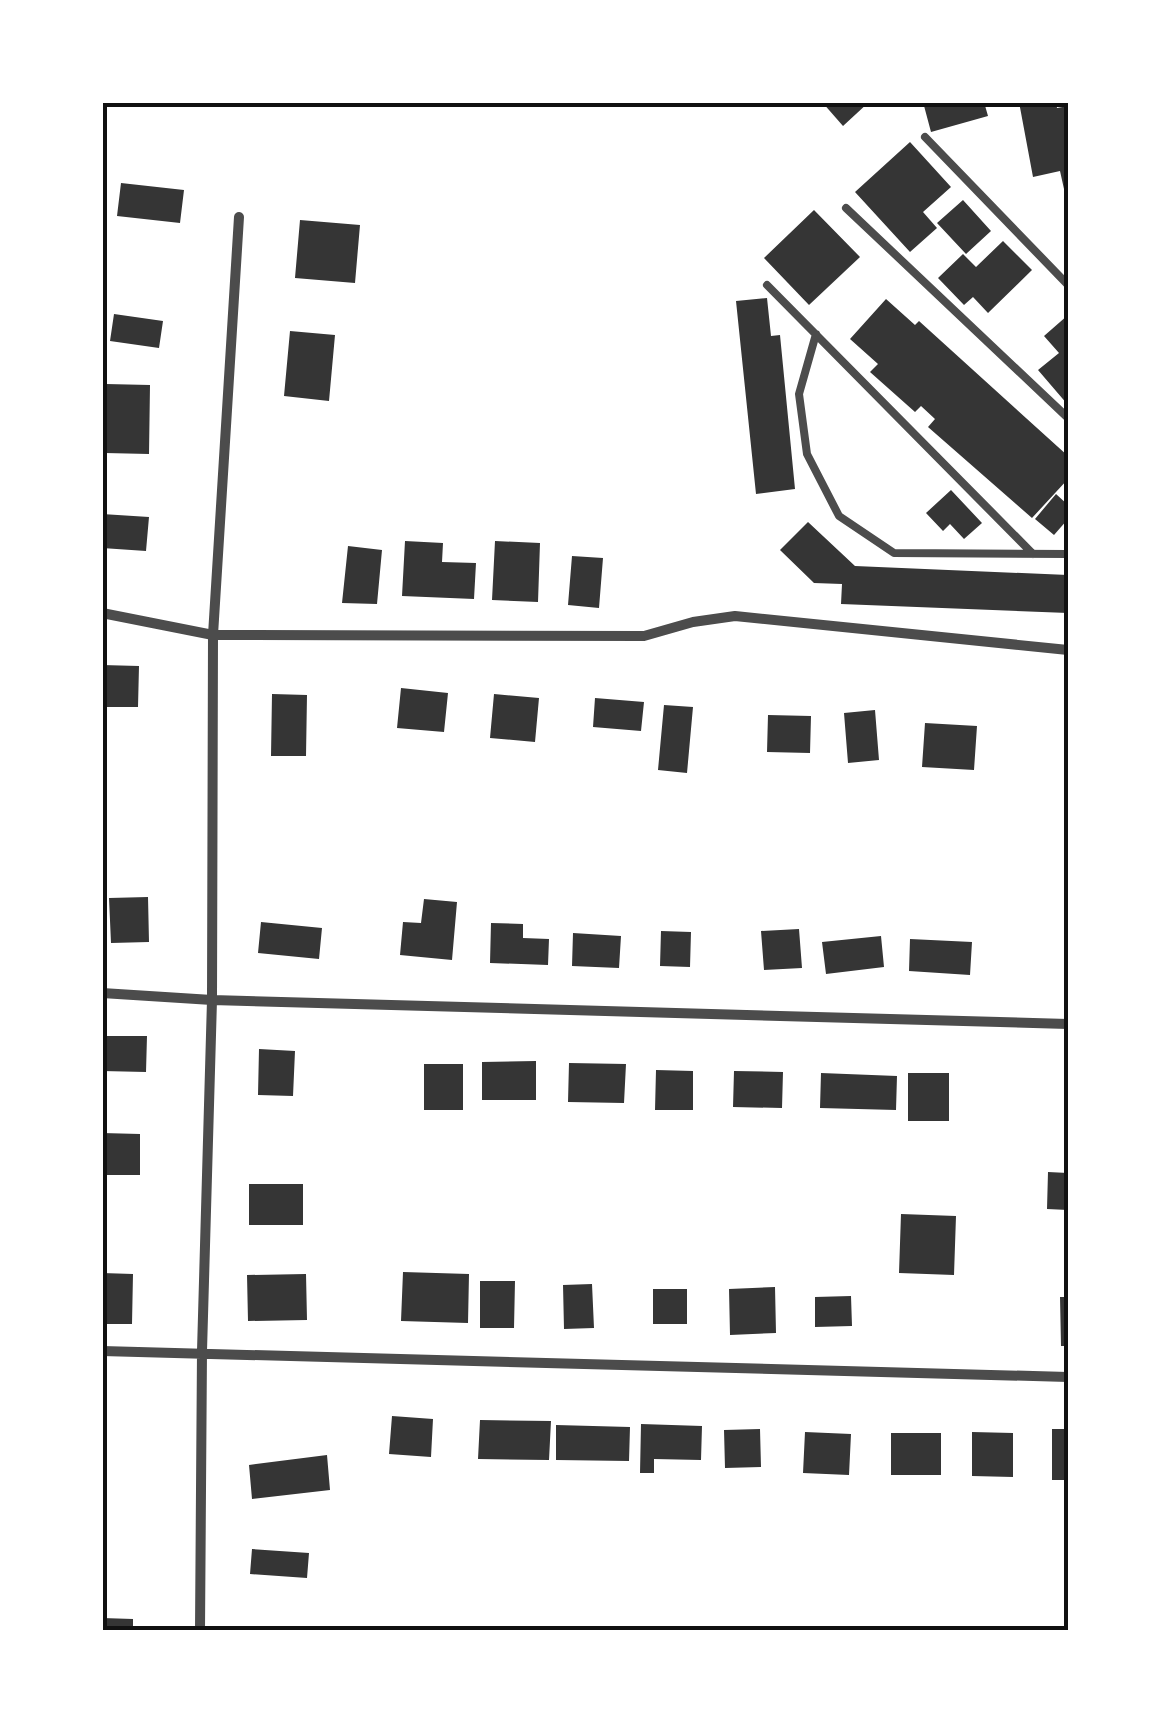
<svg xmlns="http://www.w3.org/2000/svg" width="1171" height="1733" font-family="Overpass,sans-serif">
<rect width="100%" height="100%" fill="#fff"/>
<!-- building -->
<path fill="#353535" d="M 822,102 L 869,102 L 843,126 Z
M 923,102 L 984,102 L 988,116 L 931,132 Z
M 1019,102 L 1056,102 L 1057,108 L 1068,106 L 1068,207 L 1060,171 L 1033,177 Z
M 910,142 L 951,187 L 923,212 L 937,228 L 910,252 L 855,192 Z
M 121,183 L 184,190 L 180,223 L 117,216 Z
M 963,200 L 991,231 L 966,254 L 937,223 Z
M 814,210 L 860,257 L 809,305 L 764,258 Z
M 300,220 L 360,225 L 355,283 L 295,278 Z
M 1003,241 L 1032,270 L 988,313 L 973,297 L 964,305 L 938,278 L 963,254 L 976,267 Z
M 767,298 L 771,336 L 780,335 L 795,489 L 756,494 L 736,301 Z
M 886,299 L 915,325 L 919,321 L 1068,456 L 1068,479 L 1032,518 L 928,427 L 935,419 L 921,406 L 915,412 L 870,372 L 878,364 L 850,339 Z
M 114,314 L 163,321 L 159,348 L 110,341 Z
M 1068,315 L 1068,405 L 1038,370 L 1059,353 L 1044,336 Z
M 290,331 L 335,335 L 329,401 L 284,396 Z
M 106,384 L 150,385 L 149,454 L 105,453 Z
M 951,490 L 982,523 L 964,539 L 950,524 L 943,531 L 926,513 Z
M 1056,494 L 1068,505 L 1068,519 L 1054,535 L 1035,519 Z
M 102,514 L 149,517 L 146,551 L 102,548 Z
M 808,522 L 855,566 L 1068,575 L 1068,613 L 841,604 L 842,584 L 814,583 L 780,550 Z
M 405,541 L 443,543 L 442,562 L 476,563 L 474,599 L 402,596 Z
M 495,541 L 540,543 L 538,602 L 492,600 Z
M 348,546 L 382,550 L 377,604 L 342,603 Z
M 572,556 L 603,558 L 599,608 L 568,605 Z
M 102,665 L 139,666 L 138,707 L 102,707 Z
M 401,688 L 448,693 L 444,732 L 397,728 Z
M 272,694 L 307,695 L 306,756 L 271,756 Z
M 494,694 L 539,698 L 535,742 L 490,738 Z
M 595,698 L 644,702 L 641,731 L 593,727 Z
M 664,705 L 693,707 L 687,773 L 658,770 Z
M 875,710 L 879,760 L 848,763 L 844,713 Z
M 768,715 L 811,716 L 810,753 L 767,752 Z
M 925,723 L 977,726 L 974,770 L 922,767 Z
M 148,897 L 149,942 L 111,943 L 109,898 Z
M 424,899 L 457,902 L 452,960 L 400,955 L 403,922 L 421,923 Z
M 261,922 L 322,928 L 319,959 L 258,953 Z
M 491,923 L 523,924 L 523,938 L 549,939 L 548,965 L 490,963 Z
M 799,929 L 802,968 L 764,970 L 761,931 Z
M 661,931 L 691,932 L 690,967 L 660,966 Z
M 573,933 L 621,936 L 619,968 L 572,966 Z
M 881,936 L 884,967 L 826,974 L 822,942 Z
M 910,939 L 972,942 L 970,975 L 909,971 Z
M 103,1036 L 147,1036 L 146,1072 L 102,1071 Z
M 259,1049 L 295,1051 L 293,1096 L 258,1095 Z
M 536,1061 L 536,1100 L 482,1100 L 482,1062 Z
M 569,1063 L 626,1064 L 624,1103 L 568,1102 Z
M 424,1064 L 463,1064 L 463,1110 L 424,1110 Z
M 656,1070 L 693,1071 L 693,1110 L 655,1110 Z
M 734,1071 L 783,1072 L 782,1108 L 733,1107 Z
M 821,1073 L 897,1076 L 896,1110 L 820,1108 Z
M 908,1073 L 949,1073 L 949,1121 L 908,1121 Z
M 102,1133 L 140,1134 L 140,1175 L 102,1175 Z
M 1048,1172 L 1068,1173 L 1068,1210 L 1047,1209 Z
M 249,1184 L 303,1184 L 303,1225 L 249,1225 Z
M 901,1214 L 956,1216 L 954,1275 L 899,1273 Z
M 403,1272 L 469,1274 L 468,1323 L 401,1321 Z
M 102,1273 L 133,1274 L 132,1324 L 102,1324 Z
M 306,1274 L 307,1320 L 248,1321 L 247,1275 Z
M 480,1281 L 515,1281 L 514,1328 L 480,1328 Z
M 592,1284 L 594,1328 L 564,1329 L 563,1285 Z
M 775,1287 L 776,1333 L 730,1335 L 729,1289 Z
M 653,1289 L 687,1289 L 687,1324 L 653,1324 Z
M 851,1296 L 852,1326 L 815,1327 L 815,1297 Z
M 1060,1297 L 1068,1297 L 1068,1346 L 1061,1346 Z
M 392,1416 L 433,1419 L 431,1457 L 389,1454 Z
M 480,1420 L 551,1421 L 549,1460 L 478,1459 Z
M 641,1424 L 702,1426 L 701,1460 L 654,1459 L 654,1473 L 640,1473 Z
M 556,1425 L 630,1427 L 629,1461 L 556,1460 Z
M 760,1429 L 761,1467 L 725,1468 L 724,1430 Z
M 1052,1429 L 1068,1429 L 1068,1480 L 1052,1480 Z
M 805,1432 L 851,1434 L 849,1475 L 803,1473 Z
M 972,1432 L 1013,1433 L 1013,1477 L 972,1476 Z
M 891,1433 L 941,1433 L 941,1475 L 891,1475 Z
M 327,1455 L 330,1490 L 252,1499 L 249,1465 Z
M 252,1549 L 309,1553 L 307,1578 L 250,1574 Z
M 102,1618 L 133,1619 L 133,1630 L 102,1630 Z"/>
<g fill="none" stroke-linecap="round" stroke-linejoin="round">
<!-- service -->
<path stroke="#4c4c4c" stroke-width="8" d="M 925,137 L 1068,285
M 846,208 L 1068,418
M 767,285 L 1033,554
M 816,334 L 799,394 L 807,454 L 839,516 L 894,553 L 1068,554"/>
<!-- minor -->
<path stroke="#4c4c4c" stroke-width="10" d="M 102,613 L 213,635 L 644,636 L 693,622 L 735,616 L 1068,650
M 102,993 L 212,1000 L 1068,1024
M 102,1351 L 1068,1377
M 200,1630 L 202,1351 L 212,1000 L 213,635 L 239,217"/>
</g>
<!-- border -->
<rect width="1171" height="1733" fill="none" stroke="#ffffff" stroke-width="210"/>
<rect x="105" y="105" width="961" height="1523" fill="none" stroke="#111" stroke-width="4"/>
</svg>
